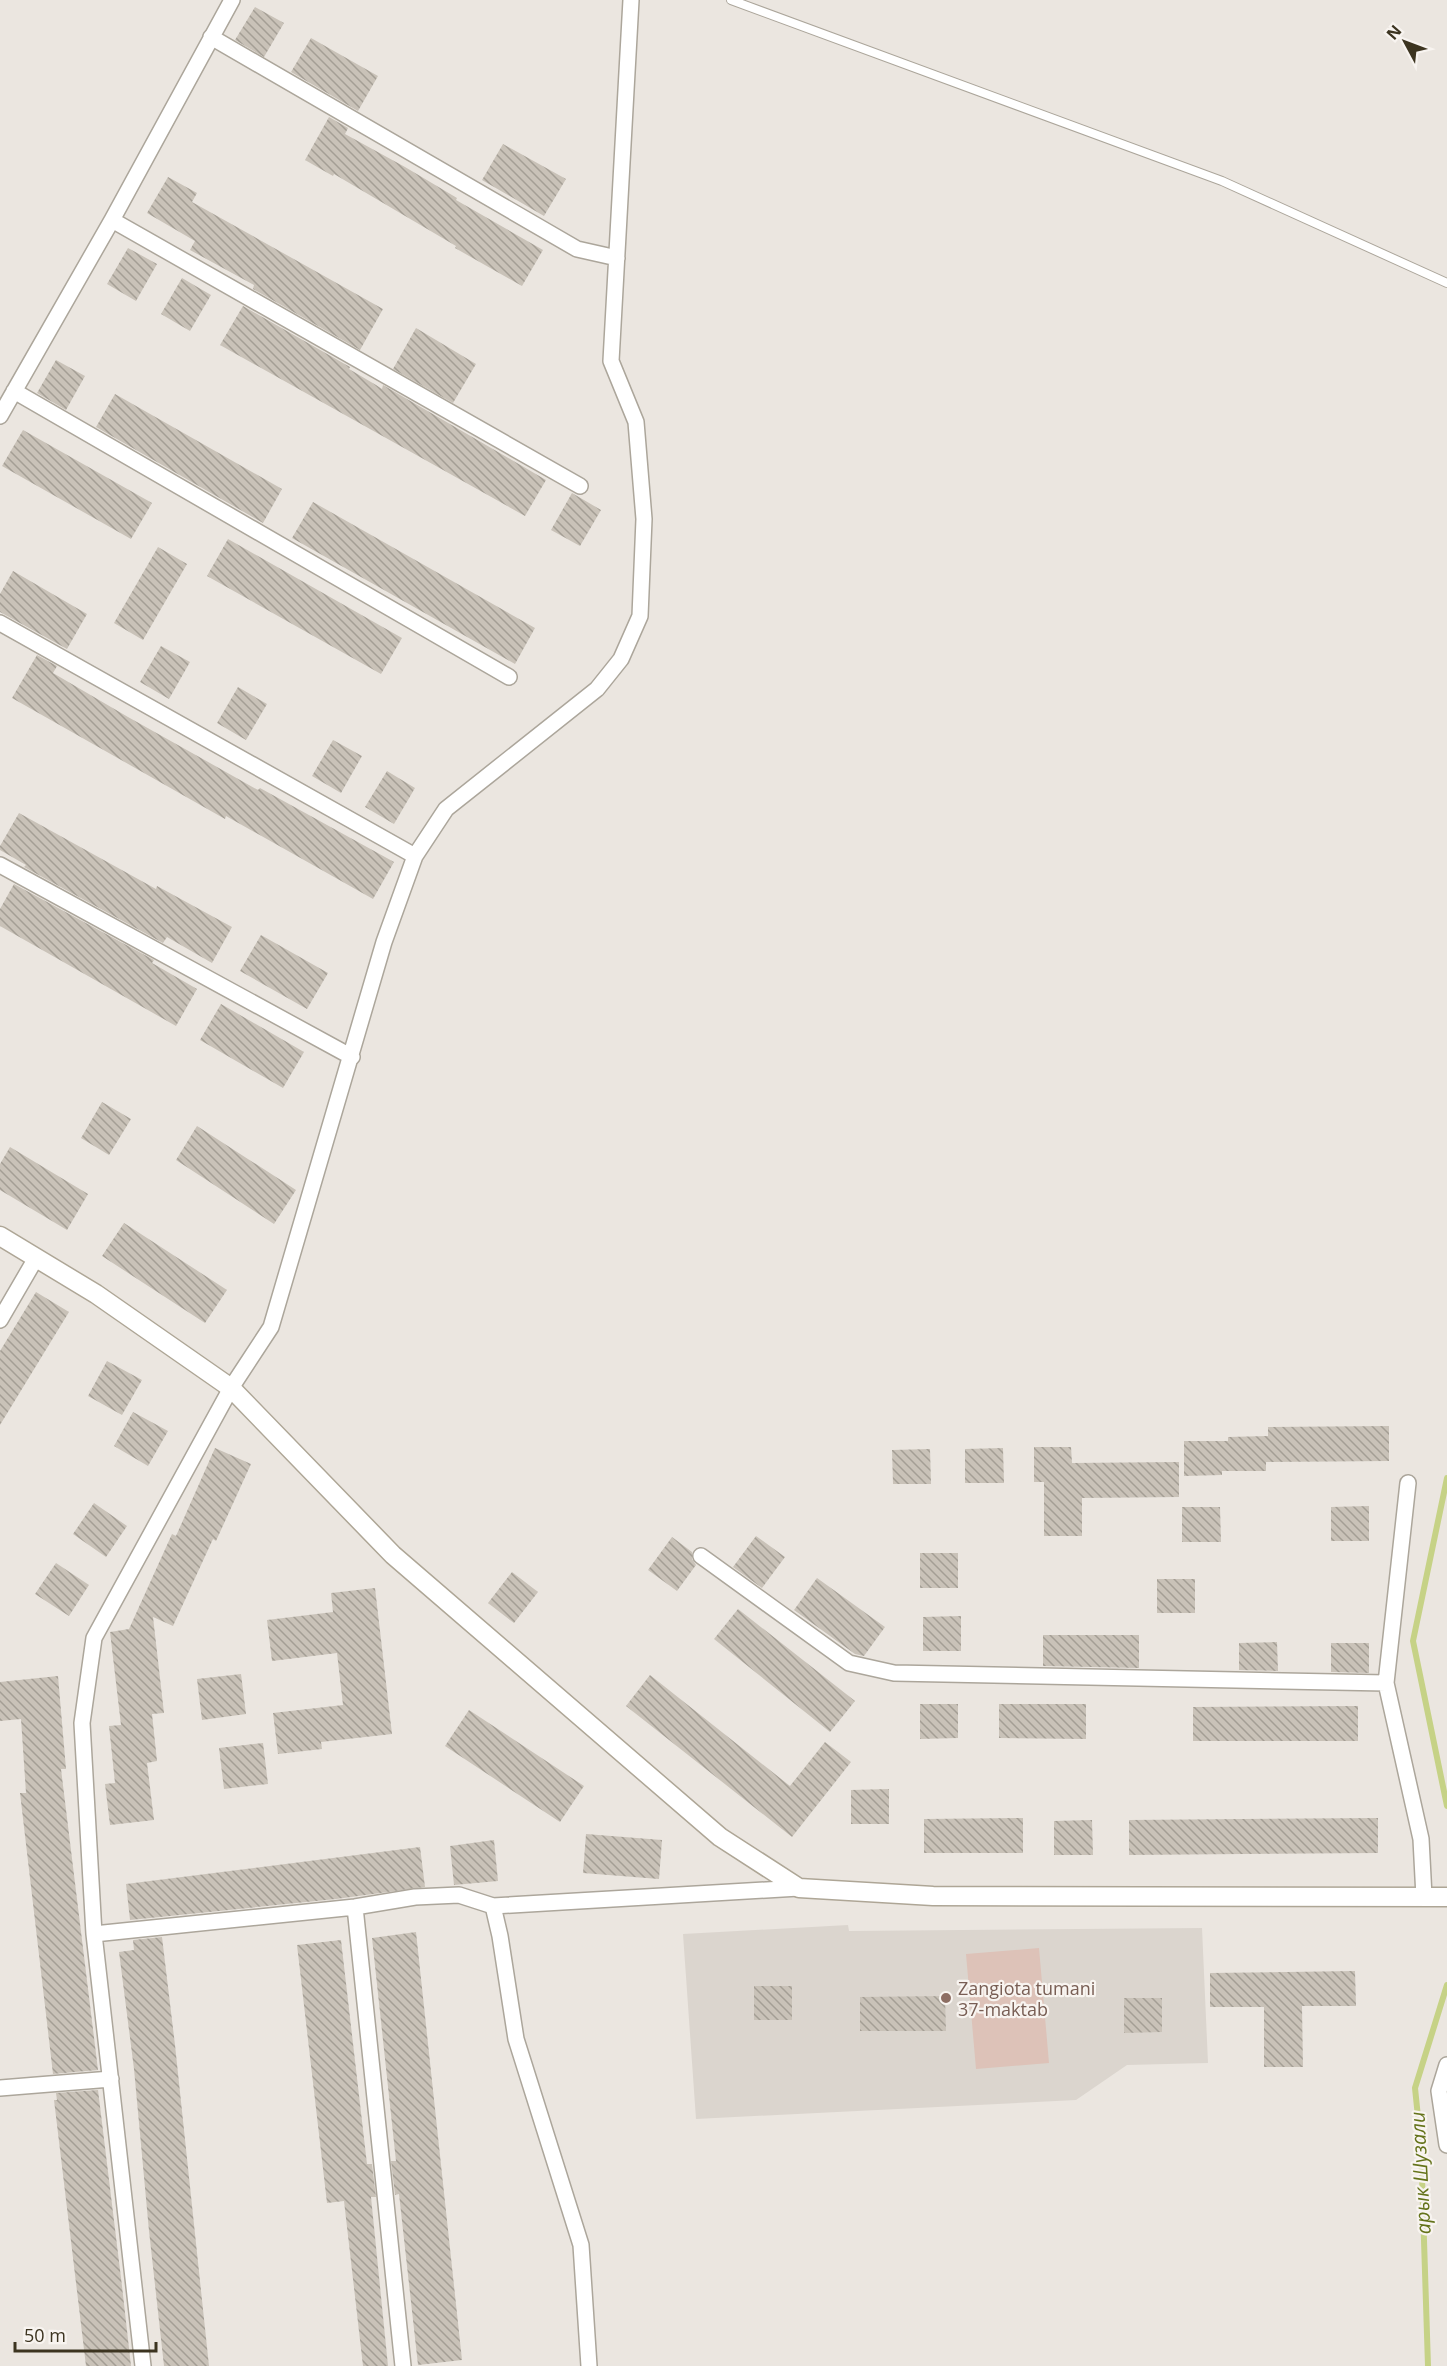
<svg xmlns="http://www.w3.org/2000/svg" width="1447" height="2366" font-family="'Open Sans',sans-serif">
<defs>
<pattern id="building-back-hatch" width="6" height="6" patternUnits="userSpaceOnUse" patternTransform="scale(1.5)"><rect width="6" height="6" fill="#c9c2b8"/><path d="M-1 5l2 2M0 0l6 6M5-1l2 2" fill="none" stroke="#a49e95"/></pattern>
</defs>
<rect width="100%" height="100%" fill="#ebe6e0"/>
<!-- built -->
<path fill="#dbd5ce" d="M 848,1925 L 849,1931 L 1202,1928 L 1208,2063 L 1127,2065 L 1076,2100 L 696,2119 L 683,1934 Z"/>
<!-- grass -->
<path fill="#ddc2b8" d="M 1039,1948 L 1049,2063 L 976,2069 L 966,1954 Z"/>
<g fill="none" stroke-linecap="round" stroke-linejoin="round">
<!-- stream -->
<path stroke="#c6d286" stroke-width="6" d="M 1447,1478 L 1413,1641 L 1447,1806
M 1428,2366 L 1421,2146 L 1415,2088 L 1447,1985"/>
</g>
<!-- building -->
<path fill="url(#building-back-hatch)" d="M 255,7 L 284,23 L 264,57 L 235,40 Z
M 311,38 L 378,76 L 358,111 L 291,72 Z
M 329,117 L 348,128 L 345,134 L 405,167 L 457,198 L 456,200 L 543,250 L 522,286 L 455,248 L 456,246 L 334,174 L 333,176 L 305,160 Z
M 503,144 L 566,179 L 544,216 L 482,180 Z
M 168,177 L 197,193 L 192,202 L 383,309 L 360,350 L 253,289 L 254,285 L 190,250 L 195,241 L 147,213 Z
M 128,248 L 157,264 L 136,301 L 107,284 Z
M 182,278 L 211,295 L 190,331 L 161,314 Z
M 243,306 L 350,367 L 349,369 L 376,385 L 382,389 L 383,385 L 546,480 L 525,516 L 220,345 Z
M 416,328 L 476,364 L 453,403 L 393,369 Z
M 56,360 L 85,376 L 66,410 L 37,393 Z
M 115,394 L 282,489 L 263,523 L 96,427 Z
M 23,430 L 152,503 L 131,539 L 2,466 Z
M 572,493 L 601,510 L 580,546 L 551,530 Z
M 313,502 L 535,628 L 515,664 L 292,538 Z
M 228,539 L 402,638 L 381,674 L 207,576 Z
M 158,547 L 187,564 L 143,640 L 114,623 Z
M 13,571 L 87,614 L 67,649 L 0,612 L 0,594 Z
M 161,646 L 190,662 L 169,699 L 140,682 Z
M 37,655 L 57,666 L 53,673 L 128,717 L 258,790 L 260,788 L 394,862 L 373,899 L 226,816 L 225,819 L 12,698 Z
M 238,687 L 267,704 L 246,740 L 217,723 Z
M 333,740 L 362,756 L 341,793 L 312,776 Z
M 387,771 L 415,788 L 394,824 L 365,807 Z
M 19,813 L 156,889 L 157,886 L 232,927 L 212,963 L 167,937 L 163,943 L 24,867 L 26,865 L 0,850 L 0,846 Z
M 14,884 L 154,960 L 152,963 L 197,989 L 176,1026 L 0,926 L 0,909 Z
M 261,935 L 328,973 L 307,1009 L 240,971 Z
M 221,1004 L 304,1052 L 283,1088 L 200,1040 Z
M 102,1102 L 131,1119 L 109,1155 L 81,1138 Z
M 197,1126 L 296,1190 L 274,1224 L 176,1160 Z
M 10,1147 L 88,1194 L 67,1230 L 0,1190 L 0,1164 Z
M 124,1223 L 227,1290 L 205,1323 L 102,1256 Z
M 36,1292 L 69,1312 L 0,1425 L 0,1351 Z
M 107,1361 L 142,1380 L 122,1415 L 88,1396 Z
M 133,1412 L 168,1431 L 148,1466 L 114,1446 Z
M 1389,1426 L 1389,1461 L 1266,1462 L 1266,1471 L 1222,1471 L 1222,1475 L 1184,1476 L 1184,1441 L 1228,1441 L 1228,1437 L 1268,1436 L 1268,1427 Z
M 1034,1447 L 1071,1447 L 1072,1463 L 1179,1462 L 1179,1497 L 1082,1498 L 1082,1536 L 1044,1536 L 1044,1482 L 1034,1482 Z
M 215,1448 L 251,1464 L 216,1541 L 213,1539 L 173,1626 L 153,1617 L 164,1713 L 152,1714 L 157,1761 L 147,1763 L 154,1820 L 110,1825 L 105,1784 L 115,1783 L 109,1726 L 121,1725 L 110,1632 L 129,1629 L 172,1534 L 176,1536 Z
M 1003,1448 L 1004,1483 L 965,1483 L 965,1449 Z
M 930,1449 L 931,1484 L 893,1484 L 892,1450 Z
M 94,1503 L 127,1526 L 106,1557 L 73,1534 Z
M 1369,1506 L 1369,1541 L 1331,1541 L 1331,1507 Z
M 1182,1507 L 1220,1507 L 1221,1542 L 1182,1542 Z
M 756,1536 L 785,1557 L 762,1588 L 733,1567 Z
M 672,1537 L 692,1552 L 692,1559 L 696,1565 L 677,1591 L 648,1570 Z
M 920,1553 L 958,1553 L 958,1588 L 920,1588 Z
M 56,1563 L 89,1585 L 69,1616 L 35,1594 Z
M 512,1572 L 538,1592 L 514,1623 L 488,1603 Z
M 817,1578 L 885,1627 L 864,1656 L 855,1654 L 794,1610 Z
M 1157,1579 L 1195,1579 L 1195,1613 L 1157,1613 Z
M 375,1588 L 392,1734 L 321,1742 L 322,1749 L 278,1754 L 273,1713 L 343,1705 L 337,1653 L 272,1661 L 267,1620 L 333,1612 L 331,1593 Z
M 738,1609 L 855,1701 L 830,1732 L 714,1639 Z
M 961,1616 L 961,1651 L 923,1651 L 923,1617 Z
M 1043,1635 L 1139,1635 L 1139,1668 L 1043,1666 Z
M 1277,1642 L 1278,1671 L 1239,1670 L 1239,1643 Z
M 1331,1643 L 1369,1643 L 1369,1673 L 1331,1672 Z
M 241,1674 L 246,1714 L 202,1720 L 197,1679 Z
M 650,1675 L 790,1786 L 825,1742 L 851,1762 L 792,1837 L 626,1706 Z
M 58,1676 L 66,1769 L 61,1769 L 98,2070 L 53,2074 L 20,1793 L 26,1793 L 21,1719 L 0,1721 L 0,1682 Z
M 920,1704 L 958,1704 L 958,1738 L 920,1739 Z
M 999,1704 L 1086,1704 L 1086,1739 L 999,1738 Z
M 1358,1706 L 1358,1741 L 1193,1741 L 1193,1707 Z
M 469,1710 L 584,1786 L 560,1822 L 445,1746 Z
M 263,1743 L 268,1784 L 224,1789 L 219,1748 Z
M 889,1789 L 889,1824 L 851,1824 L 851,1790 Z
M 1023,1818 L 1023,1853 L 924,1853 L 924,1819 Z
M 1378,1818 L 1378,1853 L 1129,1855 L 1129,1820 Z
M 1092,1820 L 1093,1855 L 1054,1855 L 1054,1821 Z
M 586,1834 L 662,1840 L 659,1879 L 583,1873 Z
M 494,1840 L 498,1881 L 454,1885 L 450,1846 Z
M 420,1847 L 425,1887 L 336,1899 L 130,1920 L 126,1884 Z
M 416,1932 L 462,2360 L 418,2365 L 399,2194 L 395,2195 L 391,2161 L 396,2161 L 372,1938 Z
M 162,1937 L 175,2045 L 209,2366 L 164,2366 L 149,2231 L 134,2069 L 119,1952 L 134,1950 L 133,1940 Z
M 341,1940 L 367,2164 L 372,2164 L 376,2197 L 371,2197 L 388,2366 L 363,2366 L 344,2201 L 327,2203 L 297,1945 Z
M 1355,1971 L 1356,2006 L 1302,2006 L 1303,2067 L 1264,2067 L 1264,2007 L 1210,2007 L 1210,1973 Z
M 754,1986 L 792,1986 L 792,2020 L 754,2020 Z
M 945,1996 L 946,2031 L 860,2031 L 860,1997 Z
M 1124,1998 L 1162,1998 L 1162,2032 L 1124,2033 Z
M 98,2090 L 122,2286 L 131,2366 L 86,2366 L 54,2100 L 57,2100 L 56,2093 Z"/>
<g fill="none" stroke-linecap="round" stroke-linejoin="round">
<defs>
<path id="lane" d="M 731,0 L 1222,181 L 1447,283"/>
<path id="street" d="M 211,37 L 577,249 L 617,258
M 112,220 L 580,486
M 14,391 L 509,677
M 0,416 L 112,220 L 232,0
M 0,623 L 415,856
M 0,865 L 352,1057
M 0,1320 L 36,1258
M 1408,1483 L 1386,1683 L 1421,1839 L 1424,1897
M 701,1556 L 849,1663 L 894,1673 L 1386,1683
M 493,1906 L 500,1936 L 516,2039 L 581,2245 L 589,2366
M 355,1907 L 403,2366
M 94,1934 L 355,1907 L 415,1897 L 459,1895 L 493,1906 L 799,1888
M 1447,2065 L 1439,2091 L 1447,2145
M 0,2088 L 111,2079
M 143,2366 L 94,1934 L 82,1723 L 94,1638 L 231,1388 L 271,1327 L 384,942 L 415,856 L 446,809 L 597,689 L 621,659 L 640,616 L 644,519 L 636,422 L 611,361 L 631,0"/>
<path id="secondary" d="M 0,1236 L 96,1294 L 231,1388 L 393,1555 L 720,1837 L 799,1888 L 933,1896 L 1447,1897"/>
</defs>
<!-- lane casing -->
<use href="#lane" stroke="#aca69b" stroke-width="10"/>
<!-- street casing -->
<use href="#street" stroke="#aca69b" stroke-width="18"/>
<!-- secondary casing -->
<use href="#secondary" stroke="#aea696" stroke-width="21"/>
<!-- lane -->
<use href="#lane" stroke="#fff" stroke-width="8"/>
<!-- street -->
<use href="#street" stroke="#fff" stroke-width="15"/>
<!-- secondary -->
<use href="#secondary" stroke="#fff" stroke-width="18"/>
</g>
<!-- markers -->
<circle fill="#8d6e63" stroke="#f8f4f0" stroke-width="2" cx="946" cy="1998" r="6"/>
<g text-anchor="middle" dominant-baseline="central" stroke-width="4.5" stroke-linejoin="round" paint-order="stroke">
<!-- education labels -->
<g font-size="18" fill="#785e54" stroke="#f8f4f0" text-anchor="start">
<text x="958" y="1988">Zangiota tumani<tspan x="958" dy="21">37-maktab</tspan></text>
</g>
<!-- water labels -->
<g font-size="20" font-style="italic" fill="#64731a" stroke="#f8f4f0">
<text transform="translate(1420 2173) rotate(-93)">арык Шузали</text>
</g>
</g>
<!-- north arrow -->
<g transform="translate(1405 42) rotate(311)" stroke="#f8f4f0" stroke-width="4.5" paint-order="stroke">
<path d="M0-4.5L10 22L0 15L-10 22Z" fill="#3c3420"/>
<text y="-9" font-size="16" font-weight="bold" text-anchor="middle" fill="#3c3420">N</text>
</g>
<!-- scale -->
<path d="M15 2342v9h141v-9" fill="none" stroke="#3c3420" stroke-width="3"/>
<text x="24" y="2342" font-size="18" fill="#3c3420" stroke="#f8f4f0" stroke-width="4.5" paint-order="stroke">50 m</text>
</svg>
